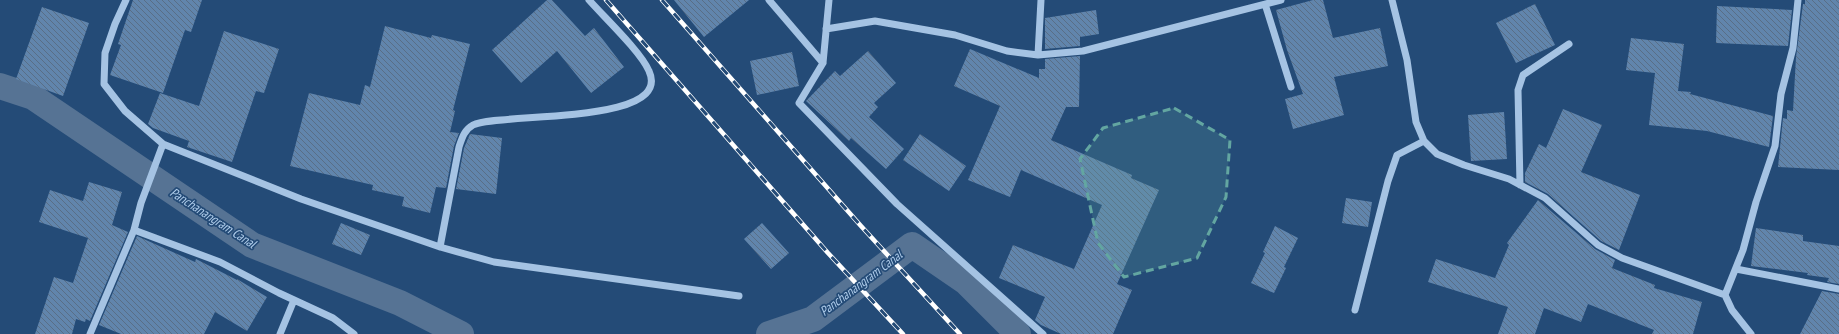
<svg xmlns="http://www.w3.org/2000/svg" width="1839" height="334" font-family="'PT Sans Narrow',sans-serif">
<defs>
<pattern id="building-back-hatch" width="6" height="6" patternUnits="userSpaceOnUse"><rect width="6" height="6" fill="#6185ac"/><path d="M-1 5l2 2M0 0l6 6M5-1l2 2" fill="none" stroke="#596e86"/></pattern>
</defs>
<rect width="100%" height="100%" fill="#244b77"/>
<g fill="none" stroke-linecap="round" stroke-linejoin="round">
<!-- canal -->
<path stroke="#567394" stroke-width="26" d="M 0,86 L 33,97 L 252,245 L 400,303 L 461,334
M 769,334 L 813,319 L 912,245 L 966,282 L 1018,334"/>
</g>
<!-- building -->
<path fill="url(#building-back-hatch)" d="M 133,0 L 202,0 L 191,32 L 185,30 L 163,93 L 110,75 L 121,45 L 118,44 Z
M 547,0 L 552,0 L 585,36 L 594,28 L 624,67 L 591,93 L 557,51 L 521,83 L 492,50 Z
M 674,0 L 749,0 L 704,37 Z
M 1313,0 L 1323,0 L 1333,38 L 1380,28 L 1388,66 L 1334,77 L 1344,115 L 1293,129 L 1285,99 L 1303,94 L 1287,50 L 1276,10 Z
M 1805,0 L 1839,0 L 1839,170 L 1778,167 L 1783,118 L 1787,119 L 1787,110 L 1793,111 L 1796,57 L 1803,4 L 1805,4 Z
M 1535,4 L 1555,45 L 1516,63 L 1496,23 Z
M 1717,6 L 1792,10 L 1788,46 L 1716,43 Z
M 42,7 L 89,23 L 63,96 L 16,79 Z
M 1096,10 L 1099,34 L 1080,37 L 1080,46 L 1045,49 L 1045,18 Z
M 385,26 L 431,38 L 432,35 L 470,44 L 453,110 L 455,111 L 450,132 L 459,133 L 454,146 L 446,188 L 436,187 L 430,213 L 402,206 L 404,197 L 372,190 L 373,185 L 290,166 L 309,93 L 360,105 L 365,85 L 370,87 Z
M 224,31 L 279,49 L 264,93 L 256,91 L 232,162 L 187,147 L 189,141 L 153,128 L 148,124 L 160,93 L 199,106 Z
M 1631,38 L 1684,44 L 1678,91 L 1691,92 L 1690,94 L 1773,116 L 1769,147 L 1707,131 L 1649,125 L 1655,73 L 1626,70 Z
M 970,49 L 1039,78 L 1039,69 L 1045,69 L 1045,59 L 1080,56 L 1079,107 L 1066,107 L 1051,140 L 1132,175 L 1131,178 L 1159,190 L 1117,284 L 1132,290 L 1113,334 L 1061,334 L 1041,325 L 1035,320 L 1045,297 L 999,278 L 1013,245 L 1074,269 L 1102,205 L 1021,170 L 1010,197 L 968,180 L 1000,106 L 954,86 Z
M 868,51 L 896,83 L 874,103 L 878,107 L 869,117 L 904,149 L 886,169 L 851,138 L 849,141 L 806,101 L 835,71 L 840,76 Z
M 792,52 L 799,86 L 757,95 L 750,61 Z
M 1563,109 L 1602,125 L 1581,172 L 1640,195 L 1619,250 L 1601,241 L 1548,194 L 1525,182 L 1525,173 L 1539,144 L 1546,148 Z
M 1504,112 L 1507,159 L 1471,161 L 1468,115 Z
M 470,134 L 502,138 L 496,194 L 456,189 L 464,148 Z
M 920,134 L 966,166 L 949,191 L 903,160 Z
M 89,182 L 122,192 L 112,225 L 128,232 L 90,321 L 86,319 L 85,322 L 76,319 L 72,334 L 35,334 L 54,277 L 73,283 L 88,238 L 39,222 L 50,190 L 83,201 Z
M 1346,198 L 1372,202 L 1368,227 L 1342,223 Z
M 1538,200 L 1595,249 L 1615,260 L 1612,268 L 1655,285 L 1654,288 L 1702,302 L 1693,334 L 1652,334 L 1654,330 L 1588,304 L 1581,322 L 1544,308 L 1535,334 L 1498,334 L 1508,307 L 1428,282 L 1436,259 L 1495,278 L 1509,245 L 1507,243 Z
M 341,223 L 370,235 L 361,255 L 332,244 Z
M 762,223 L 789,253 L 771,269 L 744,239 Z
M 1275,226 L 1298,238 L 1284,267 L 1286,268 L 1274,293 L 1251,283 L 1265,253 L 1263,252 Z
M 1756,228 L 1803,235 L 1803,241 L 1839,246 L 1839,284 L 1827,282 L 1829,278 L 1807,275 L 1808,273 L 1751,266 Z
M 137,236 L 195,262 L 196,259 L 237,280 L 237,279 L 267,297 L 247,331 L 215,312 L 204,334 L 121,334 L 99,325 Z
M 1822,291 L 1839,294 L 1839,334 L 1800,334 Z"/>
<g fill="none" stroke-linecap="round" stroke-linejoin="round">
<!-- minor -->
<path stroke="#a5c3e3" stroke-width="7" d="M 126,0 L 115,24 L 105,53 L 104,84 L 125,111 L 163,144 L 141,203 L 134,230 L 220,262 L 279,293 L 333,318 L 354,334
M 769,0 L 823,63
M 829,0 L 823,63 L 799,103 L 897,204 L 1043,334
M 1392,0 L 1407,60 L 1416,122 L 1424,141 L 1437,154 L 1464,165 L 1509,179 L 1545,198 L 1598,245 L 1622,258 L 1725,295 L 1743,250 L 1756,202 L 1775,146 L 1781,94 L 1793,48 L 1798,0
M 1265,4 L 1291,87
M 826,29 L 875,21 L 955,35 L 1007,51 L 1038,55 L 1083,51 L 1281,0
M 1038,55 L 1041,0
M 163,144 L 301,199 L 440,247 L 494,262 L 739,296
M 1520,185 L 1518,90 L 1523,75 L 1569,44
M 440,247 L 459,147 C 462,138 464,130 473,125 C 497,112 674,126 649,71 C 641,52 604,17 589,0
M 1736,269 L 1839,289
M 1725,295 L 1732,310 L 1751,334
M 1355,310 L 1388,181 L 1397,155 L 1424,141
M 90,334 L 134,230
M 280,334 L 294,300"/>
<defs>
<path id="rail" d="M 606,0 L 828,253 L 903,334
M 662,0 L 861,226 L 960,334"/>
</defs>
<!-- rail casing -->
<use href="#rail" stroke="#fff" stroke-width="4.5"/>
<!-- rail -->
<use href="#rail" stroke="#244b77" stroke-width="3" stroke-dasharray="9" stroke-linecap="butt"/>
</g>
<!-- marked area -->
<path fill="#63a6a1" fill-opacity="0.2" stroke="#63a6a1" stroke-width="3" stroke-dasharray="8 5" stroke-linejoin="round" d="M 1174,108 L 1230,140 L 1226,197 L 1197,258 L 1124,277 L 1098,243 L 1080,159 L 1103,128 Z"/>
<g text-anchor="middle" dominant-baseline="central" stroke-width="3.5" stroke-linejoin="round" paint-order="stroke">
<!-- water labels -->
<g font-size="13" font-style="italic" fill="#b0cdeb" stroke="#244b77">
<text transform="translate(213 218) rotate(33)">Panchanangram Canal</text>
<text transform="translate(861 283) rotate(-37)">Panchanangram Canal</text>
</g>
</g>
</svg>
